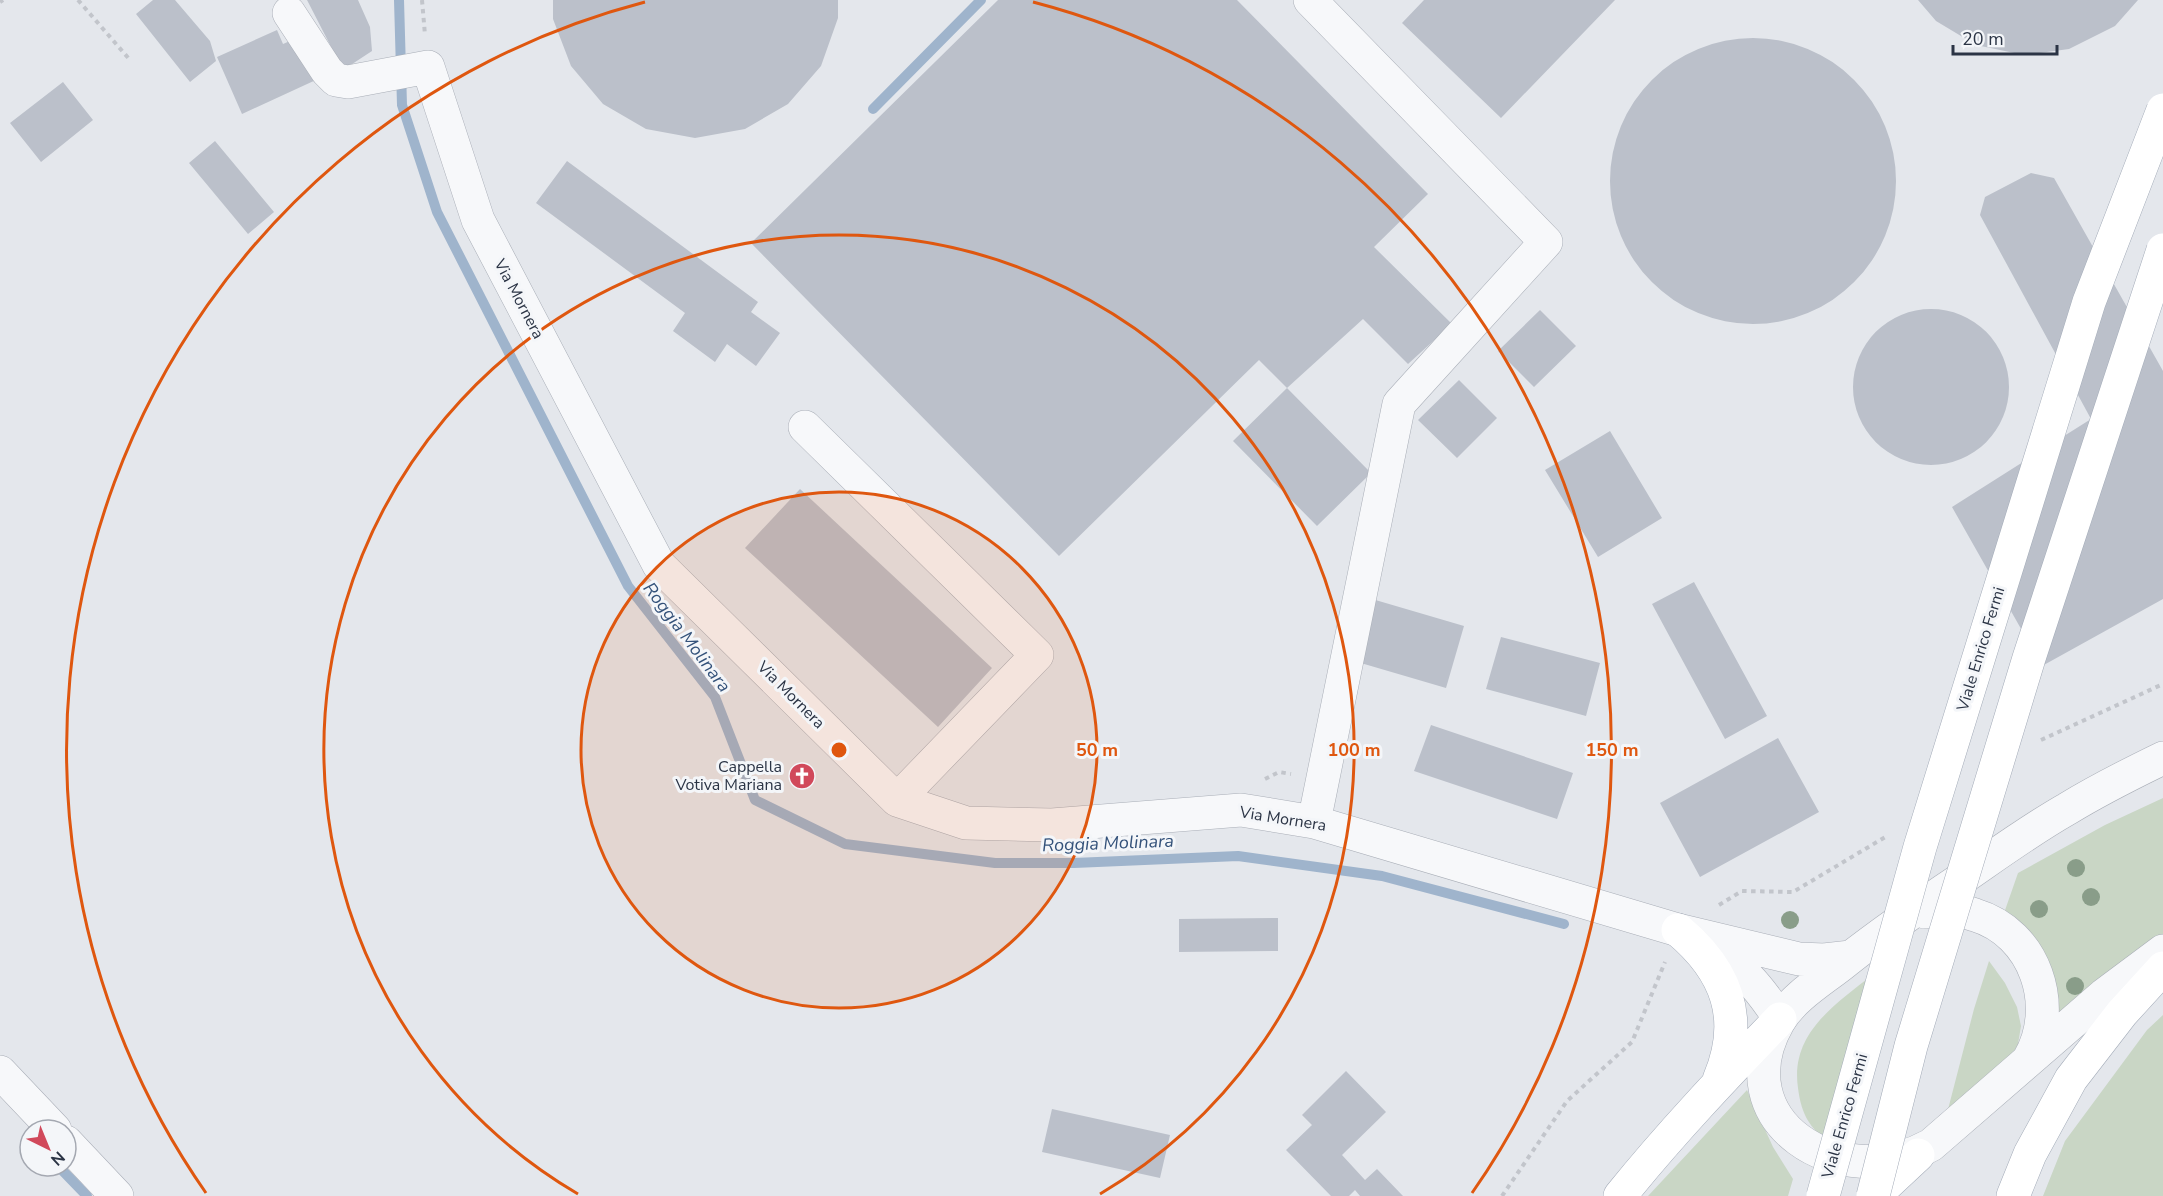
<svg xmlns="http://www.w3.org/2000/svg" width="2163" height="1196" font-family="'Nunito Sans',sans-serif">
<rect width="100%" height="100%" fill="#e4e7ec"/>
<!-- green -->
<path fill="#c9d6c5" d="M 2163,798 L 2163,938 L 2053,1024 L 2003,916 L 2018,873 L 2105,825 Z
M 1989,961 L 2005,983 L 2017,1007 L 2021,1026 L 2018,1044 L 2009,1061 L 1945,1121 L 1974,1009 Z
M 1872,975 L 1825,1140 C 1807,1124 1801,1111 1798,1088 C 1790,1033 1835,1005 1872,975 Z
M 2163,1015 L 2163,1196 L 2043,1196 L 2065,1141 L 2147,1030 Z
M 1747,1090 L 1773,1147 L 1793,1179 L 1788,1196 L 1648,1196 Z"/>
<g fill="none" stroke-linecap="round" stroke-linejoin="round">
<!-- stream -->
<path stroke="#9fb4cc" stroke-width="10" d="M 399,0 L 402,105 L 437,212 L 628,586 L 715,697 L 755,800 L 845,844 L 995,863 L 1074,863 L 1238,856 L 1382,876 L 1564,924
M 873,109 L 981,0
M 58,1166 L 87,1196"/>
</g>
<!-- building -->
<path fill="#bbc0ca" d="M 153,0 L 175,0 L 210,41 L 216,61 L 190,82 L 136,14 Z
M 307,0 L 358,0 L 370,27 L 372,51 L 343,70 Z
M 553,0 L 838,0 L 838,18 L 821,66 L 788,104 L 745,129 L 695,138 L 646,129 L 603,104 L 571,66 L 553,19 Z
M 998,0 L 1237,0 L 1428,194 L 1374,247 L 1452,324 L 1408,364 L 1363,319 L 1287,388 L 1259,360 L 1059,556 L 751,243 Z
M 1424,0 L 1615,0 L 1501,118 L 1402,23 Z
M 1918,0 L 2138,0 L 2115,26 L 2069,49 L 2024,55 L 1976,45 L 1936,21 Z
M 277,30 L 283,44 L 299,37 L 318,79 L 242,114 L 217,57 Z
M1610 181a143 143 0 1 1 286 0a143 143 0 1 1-286 0Z
M 63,82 L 93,120 L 41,162 L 10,123 Z
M 215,141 L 274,212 L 248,234 L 189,163 Z
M 567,161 L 758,302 L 751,312 L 780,333 L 756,366 L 727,344 L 715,362 L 673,331 L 685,313 L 536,203 Z
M 2031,173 L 2054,178 L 2163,371 L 2163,599 L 2042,666 L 1952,507 L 2091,419 L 1980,215 L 1985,197 Z
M1853 387a78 78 0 1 1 156 0a78 78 0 1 1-156 0Z
M 1540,310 L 1576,346 L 1534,387 L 1498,351 Z
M 1459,380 L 1497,418 L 1457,458 L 1418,420 Z
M 1287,388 L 1371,473 L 1317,526 L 1233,441 Z
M 1610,431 L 1662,518 L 1598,557 L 1545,470 Z
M 800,489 L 992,668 L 938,727 L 745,548 Z
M 1694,582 L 1767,716 L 1725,739 L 1652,604 Z
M 1372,599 L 1464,626 L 1446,688 L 1354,661 Z
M 1501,637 L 1600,663 L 1586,716 L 1486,689 Z
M 1431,725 L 1573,773 L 1557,819 L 1414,771 Z
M 1778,738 L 1819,812 L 1700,877 L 1660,803 Z
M 1278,918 L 1278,951 L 1179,952 L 1179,919 Z
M 1346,1071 L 1386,1112 L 1342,1155 L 1365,1180 L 1377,1169 L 1403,1196 L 1360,1196 L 1355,1190 L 1349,1196 L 1331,1196 L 1286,1150 L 1312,1125 L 1302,1115 Z
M 1052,1109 L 1170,1135 L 1160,1178 L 1042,1152 Z"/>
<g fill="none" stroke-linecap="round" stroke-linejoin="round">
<defs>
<path id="minor" d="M 1310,0 L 1546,242 L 1399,404 L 1314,822
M 289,13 L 327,71 L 336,80 L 348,82 L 428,67 L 478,220 L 659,565 L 897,800 L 966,823 L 1052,825 L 1241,810 L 1314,822 L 1678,930 L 1799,959 L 1824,960 L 1851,957
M 805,427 L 1037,655 L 897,800
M 2163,758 C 2130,774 2098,790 2067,809 C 2030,830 1996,855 1961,879 C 1922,905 1883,932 1846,961 C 1824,979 1794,996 1779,1021 C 1721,1121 1839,1196 1931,1145 L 2104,995 L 2163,951
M 1925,912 C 1942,910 1959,909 1975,915 C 2035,933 2060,1006 2029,1059
M 1705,942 C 1740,966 1757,984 1780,1019
M 0,1072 L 55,1130
M 66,1142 L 117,1196"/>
<path id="major" d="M 1678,930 C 1727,971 1745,1019 1719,1080
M 1620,1196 C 1670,1134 1725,1076 1780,1019
M 1874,1196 L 1918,1155
M 2013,1196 L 2030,1154 L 2071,1079 L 2122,1013 L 2163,968"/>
</defs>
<!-- minor casing -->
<use href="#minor" stroke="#a9aeb7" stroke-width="34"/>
<!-- major casing -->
<use href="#major" stroke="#a3abb8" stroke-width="34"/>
<!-- path -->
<path stroke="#c2c5cb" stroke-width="4" stroke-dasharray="4.5 4.5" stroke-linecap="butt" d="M 78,0 L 130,60
M 422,0 L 425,35
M 0,2 L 3,0
M 2041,740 L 2163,684
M 1265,779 L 1279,772 L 1291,774
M 1719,905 L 1742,891 L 1793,892 L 1887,836
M 1502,1196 L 1567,1101 L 1632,1042 L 1665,962"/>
<!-- minor -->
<use href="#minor" stroke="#f7f8fa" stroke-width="33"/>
<!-- major -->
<use href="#major" stroke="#fff" stroke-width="33"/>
<defs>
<path id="major-bridge" d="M 1823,1196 L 1920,847 L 2089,302 L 2163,110
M 1873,1196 L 1911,1046 L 2029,658 L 2163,250"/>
</defs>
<!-- major-bridge casing -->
<use href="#major-bridge" stroke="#a3abb8" stroke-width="34" stroke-linecap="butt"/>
<!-- major-bridge -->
<use href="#major-bridge" stroke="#fff" stroke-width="33"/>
</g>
<!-- trees -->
<g fill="#899d89">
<circle cx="2076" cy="868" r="9"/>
<circle cx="2091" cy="897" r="9"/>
<circle cx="2039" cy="909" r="9"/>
<circle cx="1790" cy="920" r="9"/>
<circle cx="2075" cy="986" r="9"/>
</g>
<!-- distance rings -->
<circle cx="839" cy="750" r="258" fill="#df570f" fill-opacity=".12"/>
<g fill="none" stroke="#df570f" stroke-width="3">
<circle cx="839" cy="750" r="258"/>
<path d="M578 1194A515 515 0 1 1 1100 1194"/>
<path d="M206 1193A773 773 0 0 1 645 2M1033 2A773 773 0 0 1 1472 1193"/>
</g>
<!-- icons -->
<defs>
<symbol id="church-disc" viewBox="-11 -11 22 22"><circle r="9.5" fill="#d1495b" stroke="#f4f6f9"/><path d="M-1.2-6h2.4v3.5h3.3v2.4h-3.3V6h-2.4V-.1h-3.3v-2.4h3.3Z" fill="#fff"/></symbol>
</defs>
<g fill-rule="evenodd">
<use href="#church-disc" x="787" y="761" width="30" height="30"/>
</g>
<g text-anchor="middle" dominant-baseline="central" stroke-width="6" stroke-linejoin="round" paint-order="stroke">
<!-- street labels -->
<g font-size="16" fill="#2b3445" stroke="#f4f6f9">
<text transform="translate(519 299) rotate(62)">Via Mornera</text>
<text transform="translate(1981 649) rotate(-73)">Viale Enrico Fermi</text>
<text transform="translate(791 695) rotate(45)">Via Mornera</text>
<text transform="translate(1283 819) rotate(9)">Via Mornera</text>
<text transform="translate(1845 1116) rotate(-74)">Viale Enrico Fermi</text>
</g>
<!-- poi labels -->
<g font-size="16" fill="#2b3445" stroke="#f4f6f9" text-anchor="end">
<text x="782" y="767">Cappella<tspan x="782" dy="18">Votiva Mariana</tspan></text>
</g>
<!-- water labels -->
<g font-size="18" font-style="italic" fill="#34527a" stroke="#f4f6f9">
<text transform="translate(687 637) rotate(53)">Roggia Molinara</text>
<text transform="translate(1108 843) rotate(-2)">Roggia Molinara</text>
</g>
</g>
<circle cx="839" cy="750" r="9" fill="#df570f" stroke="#f4f6f9" stroke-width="3"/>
<g font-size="18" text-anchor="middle" font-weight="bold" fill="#df570f" stroke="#f4f6f9" stroke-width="6" stroke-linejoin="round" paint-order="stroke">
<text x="1097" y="756">50 m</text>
<text x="1354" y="756">100 m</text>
<text x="1612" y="756">150 m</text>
</g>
<!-- north arrow -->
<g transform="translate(48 1148) rotate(137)"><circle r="28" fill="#f4f6f9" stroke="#a4a8b1" stroke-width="1.5"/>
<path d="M0-4.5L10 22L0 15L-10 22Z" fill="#d1495b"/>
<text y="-9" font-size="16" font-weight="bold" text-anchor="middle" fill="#2b3445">N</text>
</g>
<!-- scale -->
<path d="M1953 45v9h104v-9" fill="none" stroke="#2b3445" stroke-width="3"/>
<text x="1962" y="45" font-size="18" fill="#2b3445" stroke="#f4f6f9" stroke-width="4.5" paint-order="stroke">20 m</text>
</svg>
